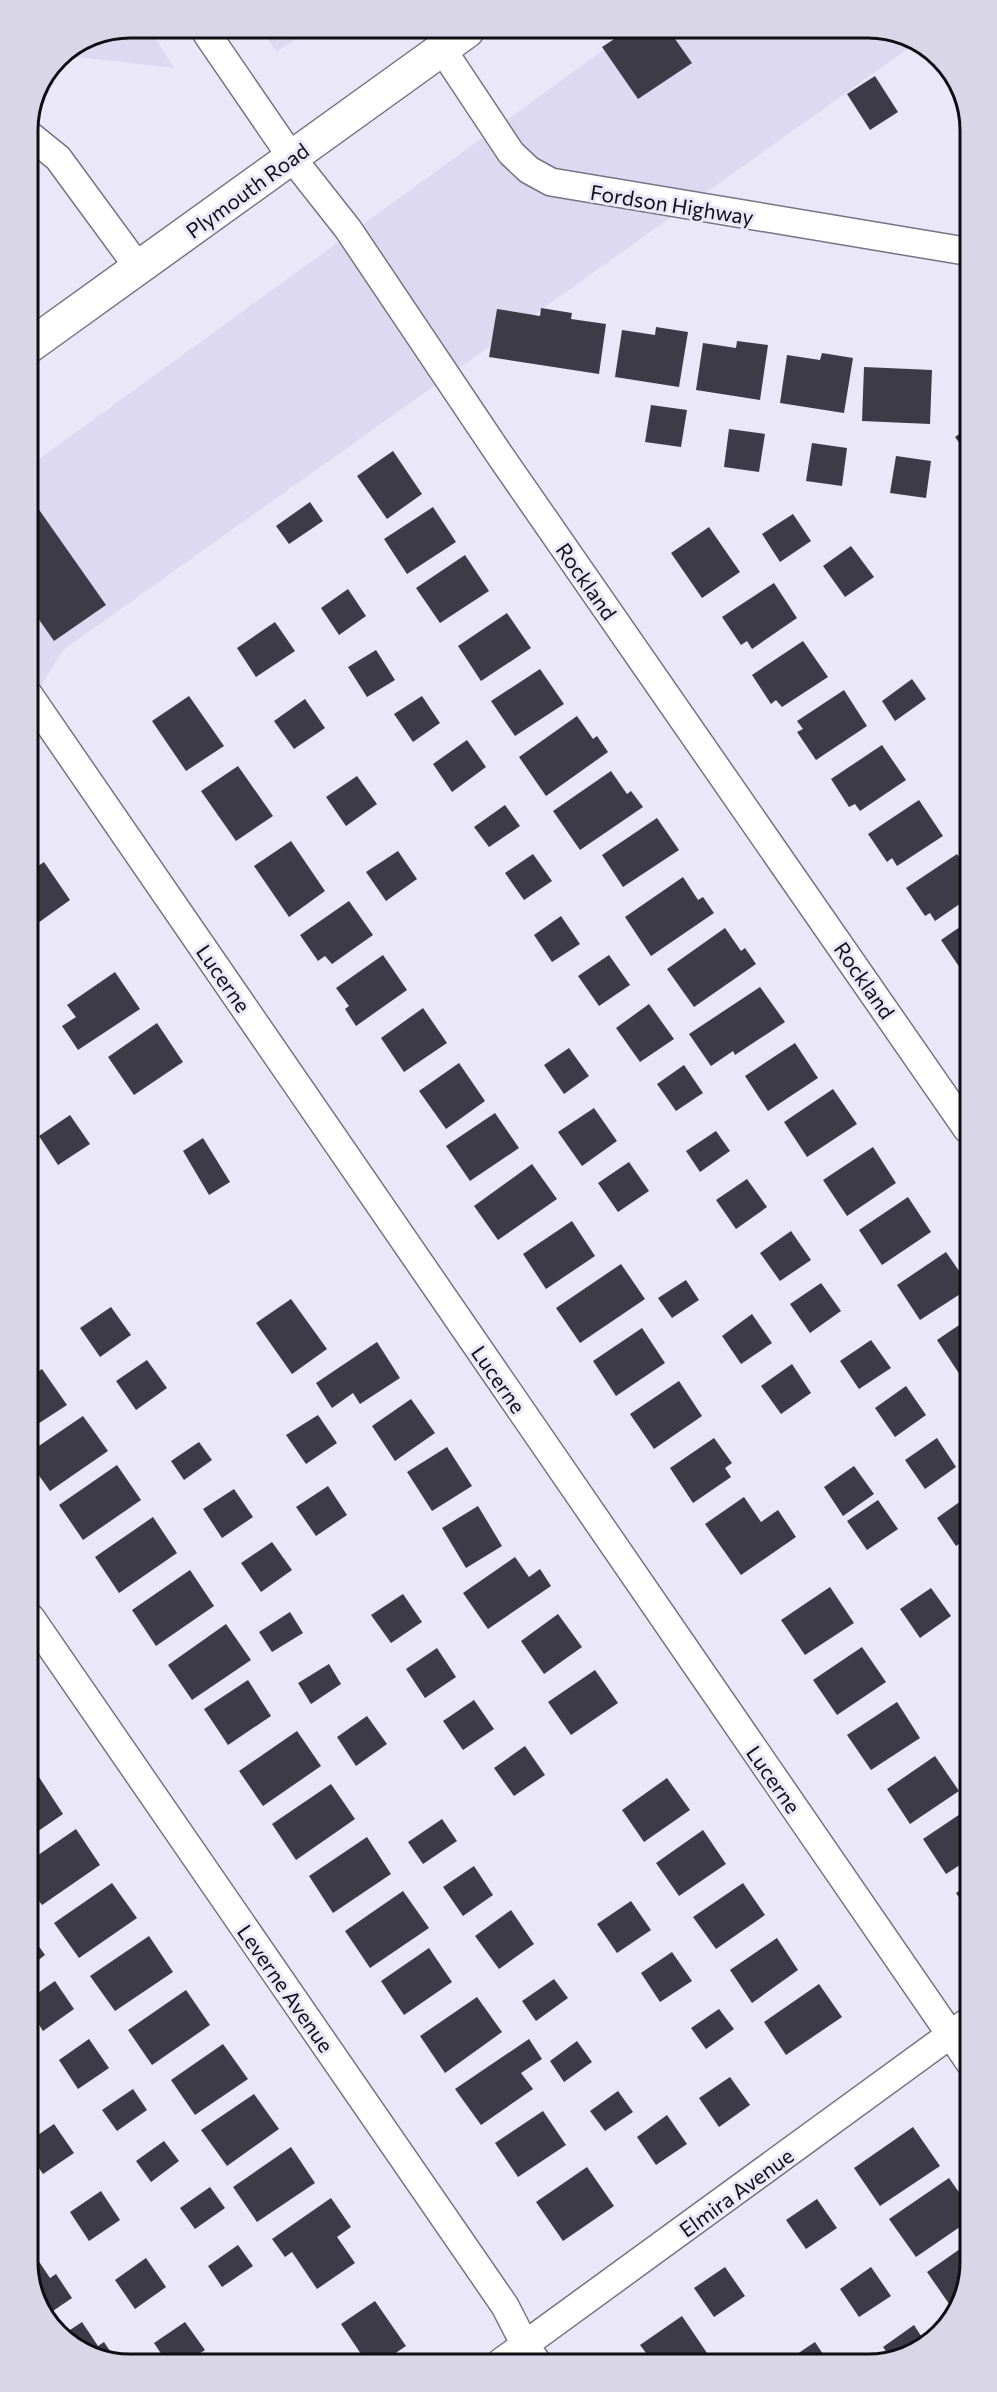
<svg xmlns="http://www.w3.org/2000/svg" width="997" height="2392" font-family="Commissioner,sans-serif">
<rect width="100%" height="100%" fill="#eae7f9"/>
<!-- built -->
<path fill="#ddd9f1" d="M 874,27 L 916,43 L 63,650 L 29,705 L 28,467 L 631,30 Z
M 263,33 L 304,33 L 277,52 Z
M 153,34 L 174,68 L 60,55 L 91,35 Z"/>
<!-- building -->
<path fill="#3e3b49" d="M 668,29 L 692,63 L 638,99 L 602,47 L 628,30 Z
M 875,76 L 898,112 L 870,130 L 847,94 Z
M 541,308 L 572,313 L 571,319 L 606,324 L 599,374 L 489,357 L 497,309 L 540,316 Z
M 656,327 L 688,332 L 679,387 L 615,377 L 622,330 L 655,335 Z
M 737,341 L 768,345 L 760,400 L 696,390 L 703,343 L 736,348 Z
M 822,353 L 853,358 L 844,413 L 780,403 L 787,355 L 820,360 Z
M 864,367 L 932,370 L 930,424 L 862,421 Z
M 651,405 L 687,410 L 681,447 L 645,442 Z
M 729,429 L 765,434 L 759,472 L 724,467 Z
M 965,430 L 966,452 L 955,437 Z
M 812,443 L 847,448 L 842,486 L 806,481 Z
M 393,451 L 422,494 L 387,519 L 357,476 Z
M 896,456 L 931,461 L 926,498 L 890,493 Z
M 28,494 L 106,605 L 54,641 L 28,604 Z
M 310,502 L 323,521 L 289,544 L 276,526 Z
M 433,507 L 456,542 L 407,574 L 384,539 Z
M 793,514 L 811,541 L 780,562 L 762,534 Z
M 709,527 L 740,572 L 702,598 L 671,553 Z
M 851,546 L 874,577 L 845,597 L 823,566 Z
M 465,555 L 489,591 L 440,623 L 416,588 Z
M 774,583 L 797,618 L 752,649 L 747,641 L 741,645 L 722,617 Z
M 348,589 L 366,616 L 339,635 L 321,608 Z
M 507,613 L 531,648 L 481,681 L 458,646 Z
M 275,622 L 295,651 L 256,677 L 237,648 Z
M 803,641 L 828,677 L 782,707 L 776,700 L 771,704 L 752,675 Z
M 376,650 L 395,680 L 367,697 L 348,667 Z
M 540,669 L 564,704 L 515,736 L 491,701 Z
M 912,679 L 926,699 L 895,721 L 882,701 Z
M 844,690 L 867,726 L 816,760 L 797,732 L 803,729 L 797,721 Z
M 189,696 L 224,746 L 186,771 L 152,721 Z
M 422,696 L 440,723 L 413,742 L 394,714 Z
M 305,699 L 325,728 L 294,749 L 274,721 Z
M 577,716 L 593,739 L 597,736 L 608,752 L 546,796 L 519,757 Z
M 467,740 L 486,767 L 452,792 L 433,764 Z
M 882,745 L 906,780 L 860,811 L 855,804 L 849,807 L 831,779 Z
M 238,766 L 273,816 L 236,841 L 201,791 Z
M 611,771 L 627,794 L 631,791 L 643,807 L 580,850 L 553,811 Z
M 357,776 L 377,804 L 346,826 L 326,797 Z
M 919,800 L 943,836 L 897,866 L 892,858 L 887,862 L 868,834 Z
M 505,805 L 520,826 L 489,847 L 474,827 Z
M 657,818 L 679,850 L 623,887 L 602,855 Z
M 291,841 L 325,891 L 289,917 L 254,866 Z
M 398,851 L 417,879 L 386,901 L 366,872 Z
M 533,854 L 552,881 L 524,900 L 505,873 Z
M 957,854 L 967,868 L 967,899 L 935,921 L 930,913 L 925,916 L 906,888 Z
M 44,862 L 70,900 L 31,928 L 29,872 Z
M 683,877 L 698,900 L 703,897 L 714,913 L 651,956 L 625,917 Z
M 349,901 L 373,935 L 332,964 L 325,956 L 318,961 L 300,935 Z
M 561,916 L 580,944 L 552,962 L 534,935 Z
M 967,922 L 967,967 L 965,964 L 960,968 L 941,940 Z
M 725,928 L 741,951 L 745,948 L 756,964 L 694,1007 L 667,969 Z
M 383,955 L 407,990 L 356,1026 L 345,1009 L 349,1006 L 336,988 Z
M 609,955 L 630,985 L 599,1006 L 578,976 Z
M 115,972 L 140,1009 L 78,1050 L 62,1026 L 76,1017 L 67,1005 Z
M 760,987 L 785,1022 L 735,1055 L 733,1051 L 711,1066 L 689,1034 Z
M 649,1004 L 674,1039 L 640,1062 L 616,1028 Z
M 423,1008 L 447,1043 L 404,1072 L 381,1038 Z
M 157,1023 L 183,1062 L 134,1095 L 108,1057 Z
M 795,1043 L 818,1078 L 768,1111 L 745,1076 Z
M 569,1048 L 589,1076 L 564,1094 L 544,1065 Z
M 459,1063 L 485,1101 L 446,1129 L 419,1091 Z
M 684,1065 L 703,1093 L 676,1111 L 657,1084 Z
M 833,1089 L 857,1124 L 807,1157 L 784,1122 Z
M 594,1108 L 617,1141 L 582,1166 L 558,1132 Z
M 495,1113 L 519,1148 L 470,1181 L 446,1146 Z
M 70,1115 L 90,1144 L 58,1165 L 39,1136 Z
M 716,1131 L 730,1151 L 700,1172 L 686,1151 Z
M 203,1138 L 230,1182 L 209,1195 L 183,1151 Z
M 873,1147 L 896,1183 L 847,1216 L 823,1180 Z
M 629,1162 L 649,1191 L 618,1212 L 598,1183 Z
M 532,1164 L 557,1199 L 498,1240 L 474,1206 Z
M 747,1179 L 767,1207 L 736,1229 L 716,1200 Z
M 908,1197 L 931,1232 L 882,1265 L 859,1230 Z
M 572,1221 L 595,1256 L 546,1289 L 523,1254 Z
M 791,1231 L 811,1260 L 780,1281 L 760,1253 Z
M 946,1252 L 968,1284 L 968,1289 L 920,1320 L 897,1285 Z
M 621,1264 L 645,1299 L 580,1343 L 556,1308 Z
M 686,1280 L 699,1300 L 672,1318 L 658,1298 Z
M 821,1283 L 841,1311 L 810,1333 L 790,1304 Z
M 291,1299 L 327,1349 L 292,1374 L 256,1323 Z
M 111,1307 L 131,1335 L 100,1357 L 80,1328 Z
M 752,1314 L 772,1343 L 741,1364 L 722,1336 Z
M 968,1319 L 968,1370 L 960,1375 L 937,1340 Z
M 642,1328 L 665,1363 L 616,1396 L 593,1361 Z
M 871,1340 L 891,1368 L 859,1389 L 840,1361 Z
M 377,1342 L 400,1378 L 360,1404 L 353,1393 L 332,1408 L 316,1383 Z
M 147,1360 L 167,1388 L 136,1410 L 116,1381 Z
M 792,1364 L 811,1393 L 781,1414 L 761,1386 Z
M 42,1369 L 67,1405 L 30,1429 L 30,1377 Z
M 679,1381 L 702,1416 L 654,1449 L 630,1414 Z
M 906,1386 L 926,1415 L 895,1437 L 875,1408 Z
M 411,1399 L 435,1433 L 395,1461 L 372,1426 Z
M 318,1415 L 337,1443 L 306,1464 L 286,1435 Z
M 83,1416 L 108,1451 L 50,1491 L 30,1463 L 30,1452 Z
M 714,1438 L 732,1463 L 725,1468 L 731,1477 L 693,1503 L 670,1468 Z
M 937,1438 L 956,1467 L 925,1489 L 905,1460 Z
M 199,1442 L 212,1460 L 184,1480 L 171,1461 Z
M 447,1447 L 472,1486 L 432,1511 L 407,1472 Z
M 117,1465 L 141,1500 L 83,1540 L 59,1505 Z
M 854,1466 L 874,1494 L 843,1516 L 824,1487 Z
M 328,1486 L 347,1515 L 316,1536 L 296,1507 Z
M 234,1489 L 253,1517 L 222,1538 L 203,1509 Z
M 968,1496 L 968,1538 L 956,1546 L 937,1518 Z
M 744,1497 L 761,1522 L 778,1510 L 796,1537 L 741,1575 L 705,1524 Z
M 878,1500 L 898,1529 L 867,1550 L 847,1521 Z
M 478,1506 L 502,1546 L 466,1568 L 442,1528 Z
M 153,1517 L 177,1553 L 119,1593 L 95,1557 Z
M 272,1542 L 292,1570 L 261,1592 L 241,1563 Z
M 515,1557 L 529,1577 L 540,1569 L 551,1586 L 488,1629 L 463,1593 Z
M 190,1570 L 214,1606 L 156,1646 L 132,1610 Z
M 830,1587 L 854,1623 L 805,1655 L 781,1620 Z
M 931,1588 L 951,1616 L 920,1638 L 900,1609 Z
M 403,1594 L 422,1622 L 391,1643 L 371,1615 Z
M 290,1612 L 303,1633 L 272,1652 L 259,1632 Z
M 558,1614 L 582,1647 L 544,1674 L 521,1641 Z
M 226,1624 L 251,1660 L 192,1700 L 168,1665 Z
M 862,1647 L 886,1682 L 837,1715 L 813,1680 Z
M 437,1648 L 456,1677 L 425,1698 L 406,1669 Z
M 329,1664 L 341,1684 L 311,1704 L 298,1683 Z
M 595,1670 L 618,1703 L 571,1735 L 548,1702 Z
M 248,1680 L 271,1716 L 228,1745 L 204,1709 Z
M 474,1700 L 494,1729 L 463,1750 L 443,1721 Z
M 897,1702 L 920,1738 L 871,1770 L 847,1735 Z
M 367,1716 L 387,1744 L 356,1766 L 337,1737 Z
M 297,1731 L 321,1766 L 263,1806 L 239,1771 Z
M 525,1746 L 545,1775 L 514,1796 L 494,1768 Z
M 935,1756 L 959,1791 L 910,1824 L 887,1789 Z
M 39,1777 L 63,1814 L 31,1836 L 31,1783 Z
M 667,1778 L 690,1810 L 644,1842 L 622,1810 Z
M 331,1784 L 355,1819 L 296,1860 L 272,1824 Z
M 969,1808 L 969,1859 L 946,1874 L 923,1839 Z
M 442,1819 L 457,1841 L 423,1864 L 408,1842 Z
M 76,1829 L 100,1865 L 42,1905 L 31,1890 L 31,1860 Z
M 703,1830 L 726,1864 L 679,1896 L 656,1863 Z
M 367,1837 L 391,1874 L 333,1913 L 309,1876 Z
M 474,1866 L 493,1895 L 463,1916 L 443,1887 Z
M 112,1883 L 137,1918 L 79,1958 L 54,1923 Z
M 743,1883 L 765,1915 L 716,1949 L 693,1917 Z
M 969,1884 L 969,1912 L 956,1893 Z
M 403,1891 L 429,1928 L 370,1968 L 345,1931 Z
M 631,1901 L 651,1930 L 617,1953 L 597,1924 Z
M 511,1910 L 534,1944 L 499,1969 L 475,1936 Z
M 31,1935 L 45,1955 L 32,1965 Z
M 149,1936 L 173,1972 L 115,2011 L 90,1976 Z
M 777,1938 L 798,1970 L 752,2003 L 730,1970 Z
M 429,1948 L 452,1982 L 404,2015 L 381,1981 Z
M 672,1952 L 692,1981 L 660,2002 L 641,1973 Z
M 554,1979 L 568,1998 L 536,2021 L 522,2001 Z
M 55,1981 L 74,2009 L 43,2031 L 32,2014 L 32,1997 Z
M 819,1984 L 842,2017 L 786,2055 L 764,2022 Z
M 186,1990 L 210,2025 L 152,2065 L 128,2030 Z
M 477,1997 L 502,2032 L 445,2073 L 420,2036 Z
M 719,2009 L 734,2029 L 706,2049 L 691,2028 Z
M 89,2039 L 109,2068 L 78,2089 L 59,2060 Z
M 529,2039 L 542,2059 L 521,2073 L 533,2089 L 481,2125 L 455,2089 Z
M 577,2041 L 592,2062 L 564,2082 L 550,2061 Z
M 223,2044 L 248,2079 L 195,2115 L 171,2080 Z
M 730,2077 L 750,2105 L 719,2127 L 699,2098 Z
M 133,2089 L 147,2110 L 117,2131 L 102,2110 Z
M 618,2091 L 633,2112 L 605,2131 L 590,2111 Z
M 254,2094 L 279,2129 L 227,2166 L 201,2130 Z
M 543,2111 L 566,2145 L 518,2177 L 495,2143 Z
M 667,2115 L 687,2144 L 656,2165 L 637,2137 Z
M 54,2124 L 74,2153 L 43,2174 L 32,2158 L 32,2139 Z
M 913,2127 L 940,2166 L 880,2206 L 854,2168 Z
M 164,2141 L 179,2161 L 151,2182 L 136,2161 Z
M 291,2147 L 315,2183 L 257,2222 L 233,2187 Z
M 587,2167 L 614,2206 L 563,2241 L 536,2202 Z
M 949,2178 L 970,2208 L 970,2220 L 916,2257 L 889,2219 Z
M 210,2187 L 225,2208 L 195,2229 L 180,2208 Z
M 101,2191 L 120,2220 L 89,2241 L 70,2212 Z
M 331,2198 L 351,2227 L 337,2237 L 355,2263 L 317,2289 L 292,2252 L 285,2257 L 272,2239 Z
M 817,2199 L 837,2228 L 806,2249 L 786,2220 Z
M 970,2242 L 970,2263 L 954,2311 L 927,2272 Z
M 238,2245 L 253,2266 L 222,2287 L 208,2266 Z
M 34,2254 L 50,2278 L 56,2274 L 72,2298 L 47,2315 L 32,2295 L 32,2255 Z
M 146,2258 L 166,2287 L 135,2309 L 115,2280 Z
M 725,2267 L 745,2296 L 714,2317 L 694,2288 Z
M 871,2267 L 891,2296 L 859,2317 L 840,2289 Z
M 375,2301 L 406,2346 L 381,2363 L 367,2363 L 341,2324 Z
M 682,2316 L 707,2353 L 695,2361 L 652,2361 L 640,2345 Z
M 82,2322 L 98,2346 L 104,2342 L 118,2363 L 67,2344 L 61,2336 Z
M 185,2322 L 205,2350 L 184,2364 L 168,2364 L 154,2343 Z
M 914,2325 L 925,2342 L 900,2360 L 892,2360 L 883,2347 Z
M 815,2342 L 827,2360 L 788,2360 Z"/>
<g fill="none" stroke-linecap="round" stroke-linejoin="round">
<defs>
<path id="street" d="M 207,34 L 292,158 L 348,229 L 499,454 L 967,1129
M 442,49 L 511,153 L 529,170 L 551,182 L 965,251
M 27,133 L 58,158 L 138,267
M 29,695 L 970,2063
M 31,1618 L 505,2306 L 525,2345 L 537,2362
M 501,2362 L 969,2021"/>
<path id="secondary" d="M 28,347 L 467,31"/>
</defs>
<!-- street casing -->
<use href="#street" stroke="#767383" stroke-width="30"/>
<!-- secondary casing -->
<use href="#secondary" stroke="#767383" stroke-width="36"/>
<!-- street -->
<use href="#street" stroke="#fff" stroke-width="27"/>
<!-- secondary -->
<use href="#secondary" stroke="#fff" stroke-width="33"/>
</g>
<g text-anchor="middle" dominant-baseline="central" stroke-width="6" stroke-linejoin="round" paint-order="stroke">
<!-- street labels -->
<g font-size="21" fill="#0f0e13" stroke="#eae7f9">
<text transform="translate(247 190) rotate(-36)">Plymouth Road</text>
<text transform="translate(672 204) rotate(9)">Fordson Highway</text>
<text transform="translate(587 581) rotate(55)">Rockland</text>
<text transform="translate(224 978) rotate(55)">Lucerne</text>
<text transform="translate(865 980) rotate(55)">Rockland</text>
<text transform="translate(499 1379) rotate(55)">Lucerne</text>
<text transform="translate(774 1779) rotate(55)">Lucerne</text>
<text transform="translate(286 1988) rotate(55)">Leverne Avenue</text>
<text transform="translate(736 2192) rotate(-36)">Elmira Avenue</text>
</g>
</g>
<!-- crop -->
<path d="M0 0H997V2392H0ZM130 38H868A92 92 0 0 1 960 130V2262A92 92 0 0 1 868 2354H130A92 92 0 0 1 38 2262V130A92 92 0 0 1 130 38Z" fill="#d8d6e7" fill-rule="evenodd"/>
<path fill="none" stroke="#0f0e13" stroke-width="3" d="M130 38H868A92 92 0 0 1 960 130V2262A92 92 0 0 1 868 2354H130A92 92 0 0 1 38 2262V130A92 92 0 0 1 130 38Z"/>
</svg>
